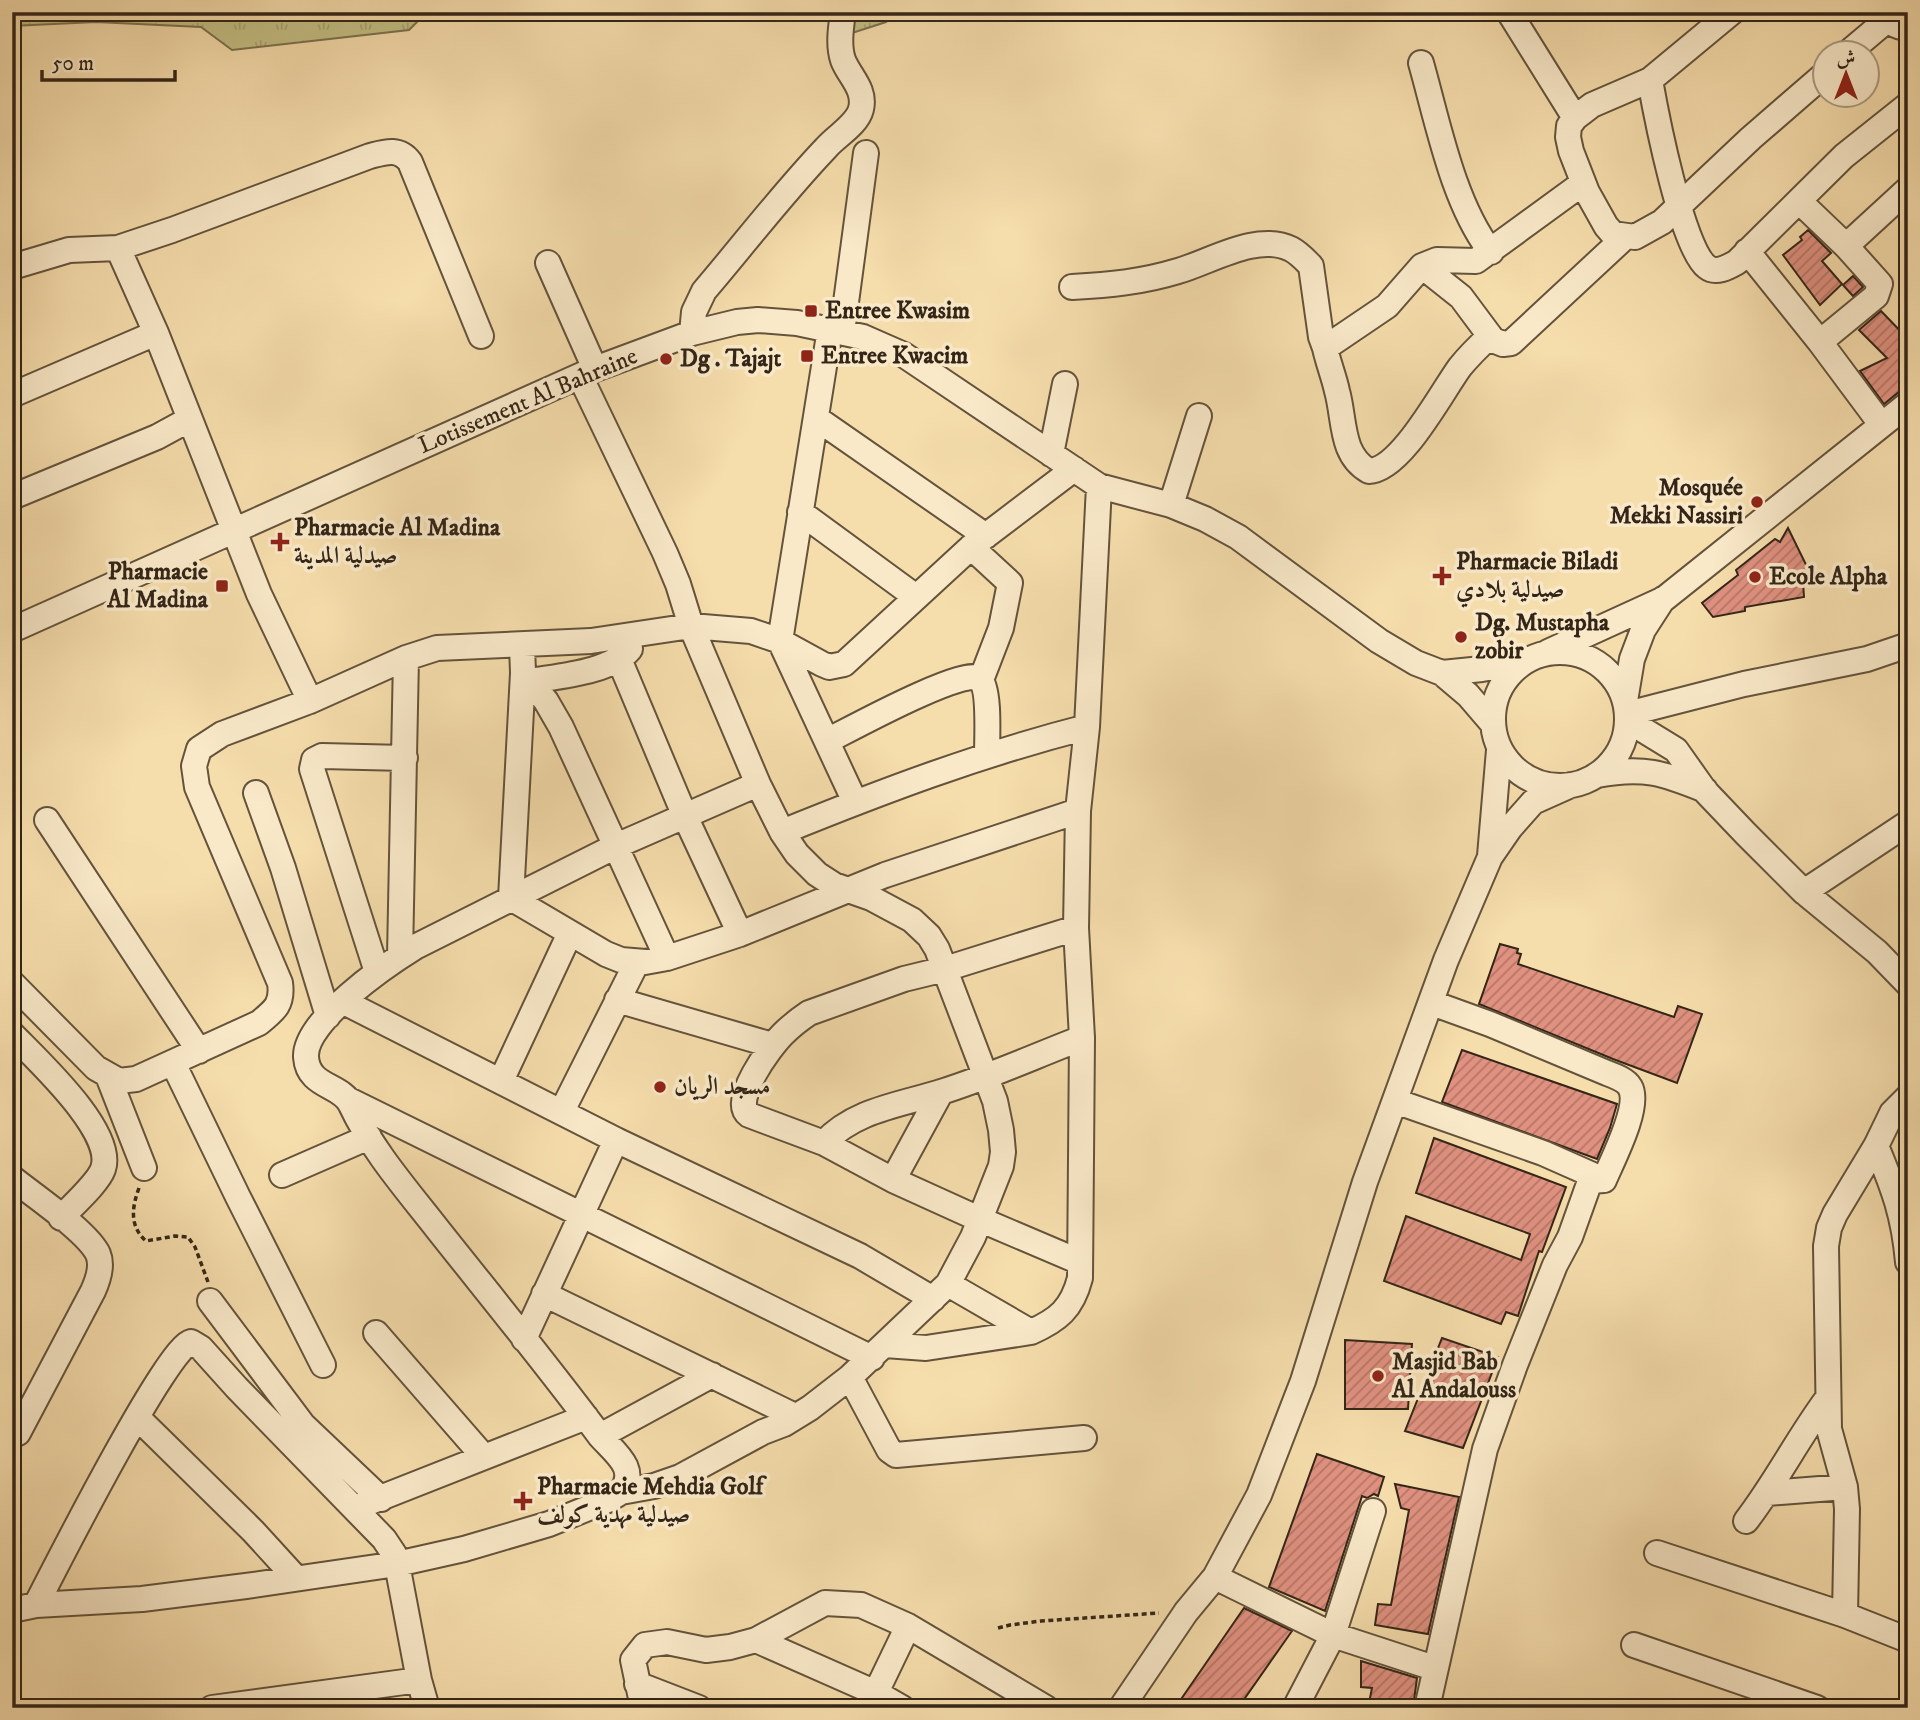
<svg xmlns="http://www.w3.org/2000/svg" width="1920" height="1720" font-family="'IM FELL DW Pica',Amiri,serif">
<defs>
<pattern id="grass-tufts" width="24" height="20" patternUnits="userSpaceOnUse" patternTransform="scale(1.75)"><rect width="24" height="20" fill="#c3bf84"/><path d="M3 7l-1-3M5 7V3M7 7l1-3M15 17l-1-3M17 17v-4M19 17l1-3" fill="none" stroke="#a8a471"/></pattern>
<pattern id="building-hatch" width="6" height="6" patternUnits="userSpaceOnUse" patternTransform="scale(1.75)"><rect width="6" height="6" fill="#e09180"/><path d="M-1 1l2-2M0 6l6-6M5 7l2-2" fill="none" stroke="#b67668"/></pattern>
</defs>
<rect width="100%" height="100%" fill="#f6ddac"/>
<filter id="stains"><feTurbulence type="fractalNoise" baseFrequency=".00286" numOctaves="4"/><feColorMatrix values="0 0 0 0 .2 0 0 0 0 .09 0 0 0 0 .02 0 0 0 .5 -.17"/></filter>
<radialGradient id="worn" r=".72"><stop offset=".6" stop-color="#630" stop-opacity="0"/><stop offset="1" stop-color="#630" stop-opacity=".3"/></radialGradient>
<!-- grass -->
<path fill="url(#grass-tufts)" stroke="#7b724e" stroke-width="2" d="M 12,12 L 438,12 L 424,15 L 409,30 L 232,50 L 201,27 L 96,22 L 12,26 Z
M 845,12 L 899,12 L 886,22 L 852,33 Z"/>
<!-- building -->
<path fill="url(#building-hatch)" stroke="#332517" stroke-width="2" d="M 1808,230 L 1831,253 L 1822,261 L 1842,284 L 1820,305 L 1783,255 L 1802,240 L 1800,237 Z
M 1853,276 L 1863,287 L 1853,296 L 1843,285 Z
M 1881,311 L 1908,339 L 1908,389 L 1899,392 L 1884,404 L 1860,371 L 1887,358 L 1859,330 Z
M 1788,528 L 1813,579 L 1803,582 L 1804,597 L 1745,607 L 1745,611 L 1713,617 L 1702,603 L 1738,575 L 1736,570 L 1775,539 L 1780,542 Z
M 1500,944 L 1518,949 L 1517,953 L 1521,954 L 1518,964 L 1674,1017 L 1678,1006 L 1702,1014 L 1677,1083 L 1613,1059 L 1479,1004 Z
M 1462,1050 L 1617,1104 L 1610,1128 L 1597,1159 L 1442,1102 Z
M 1434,1138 L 1566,1187 L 1542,1252 L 1539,1251 L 1518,1316 L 1506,1312 L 1501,1324 L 1384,1281 L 1406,1216 L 1521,1260 L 1530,1234 L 1416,1193 Z
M 1442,1338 L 1498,1357 L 1463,1448 L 1405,1431 Z
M 1345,1340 L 1412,1344 L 1408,1409 L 1345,1409 Z
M 1317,1454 L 1384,1477 L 1378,1496 L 1374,1494 L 1367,1498 L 1362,1496 L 1325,1611 L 1269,1587 Z
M 1395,1484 L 1459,1497 L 1428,1634 L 1375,1625 L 1378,1604 L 1391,1605 L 1409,1510 L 1401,1508 Z
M 1244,1608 L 1292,1631 L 1238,1708 L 1175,1708 Z
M 1361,1661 L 1417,1678 L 1413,1708 L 1368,1708 L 1372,1688 L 1361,1687 Z"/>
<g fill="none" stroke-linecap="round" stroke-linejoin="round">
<defs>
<path id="minor" d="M 1509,12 L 1575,118
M 1732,12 L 1650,80 L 1592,105 L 1575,118 L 1569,126 L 1568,137 L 1571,151 L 1587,192 L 1606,226 L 1613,234 L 1635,237 L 1662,222 L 1751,138 L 1826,73
M 1882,12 C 1889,23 1896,27 1908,28
M 1849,52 L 1887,20
M 1421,63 C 1438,123 1453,203 1491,252
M 1650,80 C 1656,114 1682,249 1707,267 C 1716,274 1728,267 1737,262 L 1844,156 L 1908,105
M 1799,201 L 1846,246 L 1880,284 L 1876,296 L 1820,342
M 1846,246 L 1908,189
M 1747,251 L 1820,342 L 1881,424
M 548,263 L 595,369
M 1422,266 L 1461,297 L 1493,340 L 1503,344 L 1511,343 L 1625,237
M 12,267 L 69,250 L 118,248
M 1072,287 C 1109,285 1142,282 1178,271 C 1210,262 1257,232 1291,249 C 1299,253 1305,260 1311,266 L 1321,337 L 1325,348
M 830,329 L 780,641 L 855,802
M 842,332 L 866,153
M 692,333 L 694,312 L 704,291 C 745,243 783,193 826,148 C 836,136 857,125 861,109 C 866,89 849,76 843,60 C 838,45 841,27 843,12
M 1490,336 C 1479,346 1469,356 1460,367 C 1441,393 1401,470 1369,471 C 1340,455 1345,419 1337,391 C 1334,377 1328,362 1325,348 L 1387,306 L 1422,266 L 1437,260 L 1476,261 L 1583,183
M 12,395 L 156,333
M 816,418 L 986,536
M 1051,454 L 1065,384
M 12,497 L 157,437 L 190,419
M 1171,505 L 1199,416
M 800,512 L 916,597
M 971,547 L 1010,583 L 1001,628 L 981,680
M 12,630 L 595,369 L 692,333 L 737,322 L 758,320 L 797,323 L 863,337 L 904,355 L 1099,486 L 1171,505 L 1205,519 L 1238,537 L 1379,641 L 1416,663 L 1442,673 L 1468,695 L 1492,723
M 522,645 L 523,673 L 511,898 L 606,954 L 621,960 L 645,962 L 667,958 L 740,934 L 885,875 L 1078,811
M1493 719a67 67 0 1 1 134 0a67 67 0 1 1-134 0Z
M 1548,652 L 1664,599 L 1908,404
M 619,659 L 684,814 L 740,934
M 523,673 L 546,701 L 561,727 L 667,958
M 1442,673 L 1482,669 L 1522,662
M 531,681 C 560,676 611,672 630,649
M 310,701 L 259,594 L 156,333 L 118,248 L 172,230 L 370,156 C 385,152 399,147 410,162 L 481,336
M 1625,701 L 1632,659 L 1643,630 L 1663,599
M 1627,714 L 1744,684 L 1867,659 L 1908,645
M 1627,720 L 1676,750 L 1705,791 L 1746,834 L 1804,892 L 1877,952 L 1908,984
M 827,741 C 847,731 967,665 980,679 C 990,690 987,738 987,754
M 1597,775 C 1643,766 1663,773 1705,790
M 256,793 L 283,868 L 328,1016
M 47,820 L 199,1051
M 782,832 C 883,791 981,754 1087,727
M 1490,856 L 1499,750
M 1804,892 L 1908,823
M 1076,928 L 945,969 L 904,979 L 809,1013 C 800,1019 791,1026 783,1034 C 770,1047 730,1101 749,1115 L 824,1143 L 893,1180 L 979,1219 L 1080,1262
M 400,956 L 406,658
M 377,972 L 312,769 L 314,760 L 322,756 L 405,758
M 12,983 L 96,1068 L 119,1081 L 136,1079 L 259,1023 C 275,1010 283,1004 280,983 L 197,787 L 194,766 L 199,749 L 222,734 L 310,701 L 406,658 L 437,648 L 591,641 L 691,626 L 751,631 L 780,641 L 822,664 L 829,667 L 844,664 L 971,547 L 1074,469
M 617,1000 L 772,1045
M 344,1002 L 616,1140 L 860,1256 L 933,1299
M 1432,1003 L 1490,1024 L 1607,1073 C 1615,1076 1626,1080 1630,1087 C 1641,1106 1612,1161 1604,1180
M 12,1034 C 37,1060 116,1132 103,1169 C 98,1183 72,1206 61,1218
M 173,1063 L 238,1197 L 323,1365
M 108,1076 L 144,1168
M 501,1081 L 570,933
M 349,1100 L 872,1358
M 1395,1101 L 1543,1153 L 1604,1180
M 562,1111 L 637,962
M 824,1143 C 854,1110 900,1105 941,1092 C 989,1077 1035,1056 1082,1038
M 1876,1146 C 1894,1189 1904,1216 1908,1262
M 282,1175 L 369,1137
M 12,1178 C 33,1195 88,1232 98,1254 C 103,1266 98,1280 93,1291 L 18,1433 L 12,1428
M 893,1180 L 941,1092
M 948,1284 L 1031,1332 C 1058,1320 1072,1309 1080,1278 L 1082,1038 L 1076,928 L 1078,811 L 1087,727 L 1099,486
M 544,1294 L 795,1416
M 210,1301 L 303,1425 L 381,1499
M 376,1333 L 484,1457
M 524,1339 L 616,1140
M 885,1345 L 926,1348 L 1031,1332
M 850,1377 L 889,1450 L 896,1455 L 1084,1438
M 138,1418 L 253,1531 L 295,1577
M 600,1436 L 712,1375
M 621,1492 C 639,1469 615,1453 600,1436 C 548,1366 493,1299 439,1231 C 408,1191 373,1152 351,1105 C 342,1084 308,1088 306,1057 C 304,1021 386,965 415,947 L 616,846 L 758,784
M 1768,1493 L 1845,1487
M 365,1504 L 586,1417
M 1746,1521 C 1776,1482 1798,1438 1827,1399
M 1657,1553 L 1845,1615 L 1908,1640
M 1215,1577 L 1333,1635 L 1434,1668
M 36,1605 C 54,1570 167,1347 191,1342 L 201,1348 L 237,1388 L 384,1539 L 394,1554 L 397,1564 L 419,1680 L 427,1708
M 12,1610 L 36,1605 L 142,1599 L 246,1586 L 397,1564 L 464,1549 L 549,1524 L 608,1500 L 621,1492 L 654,1486 L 680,1477 L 763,1432 L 784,1424 L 810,1408 L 850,1377 L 948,1284 L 973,1237 L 1001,1166 L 1003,1152 L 1001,1130 L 995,1101 L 937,949 L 929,936 L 912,920 L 871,898 L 834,885 L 817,874 L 797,854 L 782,832 L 758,784 L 691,626 L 678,584 L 665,553 L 580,376
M 1845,1615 L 1847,1509 L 1845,1487 L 1829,1429 L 1826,1246 L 1829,1228 L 1835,1214 L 1876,1146 L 1892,1113 L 1908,1097
M 756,1640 L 876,1693 L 902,1708
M 1634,1645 L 1817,1708
M 637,1684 L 699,1708
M 869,1707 L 908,1626
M 212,1708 L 419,1680
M 643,1708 L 633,1660 L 645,1645 L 667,1642 L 706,1650 L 730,1647 L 756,1640 L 825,1603 L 861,1605 L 908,1626 L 1046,1708
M 1121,1708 L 1186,1612 L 1215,1577 L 1259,1495 L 1303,1381 L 1365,1182 L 1446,960 L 1490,857 L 1510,828 L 1533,802 L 1571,785
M 1295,1708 L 1333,1635 L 1373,1511
M 1427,1708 L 1485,1449 L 1515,1365 L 1555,1265 L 1570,1237 L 1590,1181 L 1604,1180"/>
</defs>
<!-- minor casing -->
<use href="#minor" stroke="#64533c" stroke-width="28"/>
<!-- path -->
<path stroke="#332517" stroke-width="3.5" stroke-dasharray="5 3.5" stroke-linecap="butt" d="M 139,1188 C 132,1207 129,1226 146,1241 L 175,1236 L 188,1237 L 195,1247 L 208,1282
M 998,1628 L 1010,1625 L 1041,1621 L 1159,1613"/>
<!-- minor -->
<use href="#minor" stroke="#f9e9c9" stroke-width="24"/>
</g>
<!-- markers -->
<g fill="#8f2418" stroke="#f9e9c9" stroke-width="2.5">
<rect x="804" y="304" width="14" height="14" rx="3.5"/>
<rect x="800" y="349" width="14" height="14" rx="3.5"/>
<circle cx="666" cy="359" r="7"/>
<circle cx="1757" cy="502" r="7"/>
<path d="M276.5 531.5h7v7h7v7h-7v7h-7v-7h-7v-7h7z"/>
<path d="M1438.5 565.5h7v7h7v7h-7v7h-7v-7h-7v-7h7z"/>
<circle cx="1755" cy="577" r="7"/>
<rect x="215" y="579" width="14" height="14" rx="3.5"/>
<circle cx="1461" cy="637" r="7"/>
<circle cx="660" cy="1087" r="7"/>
<circle cx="1378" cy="1376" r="7"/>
<path d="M519.5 1490.5h7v7h7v7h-7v7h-7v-7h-7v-7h7z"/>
</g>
<g text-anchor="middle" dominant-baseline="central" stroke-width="7" stroke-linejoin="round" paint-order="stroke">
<!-- poi labels -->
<g font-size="24" font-weight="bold" fill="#332517" stroke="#f9e9c9" text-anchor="start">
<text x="825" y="311">Entree Kwasim</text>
<text x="821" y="356">Entree Kwacim</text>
<text x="680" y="359">Dg . Tajajt</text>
<text x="1743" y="488" text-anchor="end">Mosquée<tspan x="1743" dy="28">Mekki Nassiri</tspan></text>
<text x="294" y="528">Pharmacie Al Madina<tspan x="294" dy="28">صيدلية المدينة</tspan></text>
<text x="1456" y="562">Pharmacie Biladi<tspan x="1456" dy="28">صيدلية بلادي</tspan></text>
<text x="208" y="572" text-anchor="end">Pharmacie<tspan x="208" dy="28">Al Madina</tspan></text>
<text x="1769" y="577">Ecole Alpha</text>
<text x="1475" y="623">Dg. Mustapha<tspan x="1475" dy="28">zobir</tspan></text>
<text x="674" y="1087">مسجد الريان</text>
<text x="1392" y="1362">Masjid Bab<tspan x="1392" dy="28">Al Andalouss</tspan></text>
<text x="537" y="1487">Pharmacie Mehdia Golf<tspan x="537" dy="28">صيدلية مهدية كولف</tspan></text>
</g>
<!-- street labels -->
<g font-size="24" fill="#332517" stroke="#f9e9c9">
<text transform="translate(528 401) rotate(-23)">Lotissement Al Bahraine</text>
</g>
</g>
<!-- margin -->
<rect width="1920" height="1720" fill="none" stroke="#f6ddac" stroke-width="42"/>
<rect x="14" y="14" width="1892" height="1692" fill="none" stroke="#332517" stroke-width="3.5"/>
<rect x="21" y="21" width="1878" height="1678" fill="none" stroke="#332517" stroke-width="2"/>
<!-- north arrow -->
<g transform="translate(1846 74)"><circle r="33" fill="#f9e9c9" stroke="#aa9b82" stroke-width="2"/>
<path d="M0-5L12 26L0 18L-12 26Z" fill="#8f2418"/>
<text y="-10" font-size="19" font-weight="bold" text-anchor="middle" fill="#332517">ش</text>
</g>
<!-- scale -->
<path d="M42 70v10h133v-10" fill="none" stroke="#332517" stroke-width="3.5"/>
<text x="52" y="70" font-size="21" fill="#332517" stroke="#f9e9c9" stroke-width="5" paint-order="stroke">50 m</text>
<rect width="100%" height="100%" filter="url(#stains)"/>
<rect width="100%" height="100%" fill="url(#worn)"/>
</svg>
